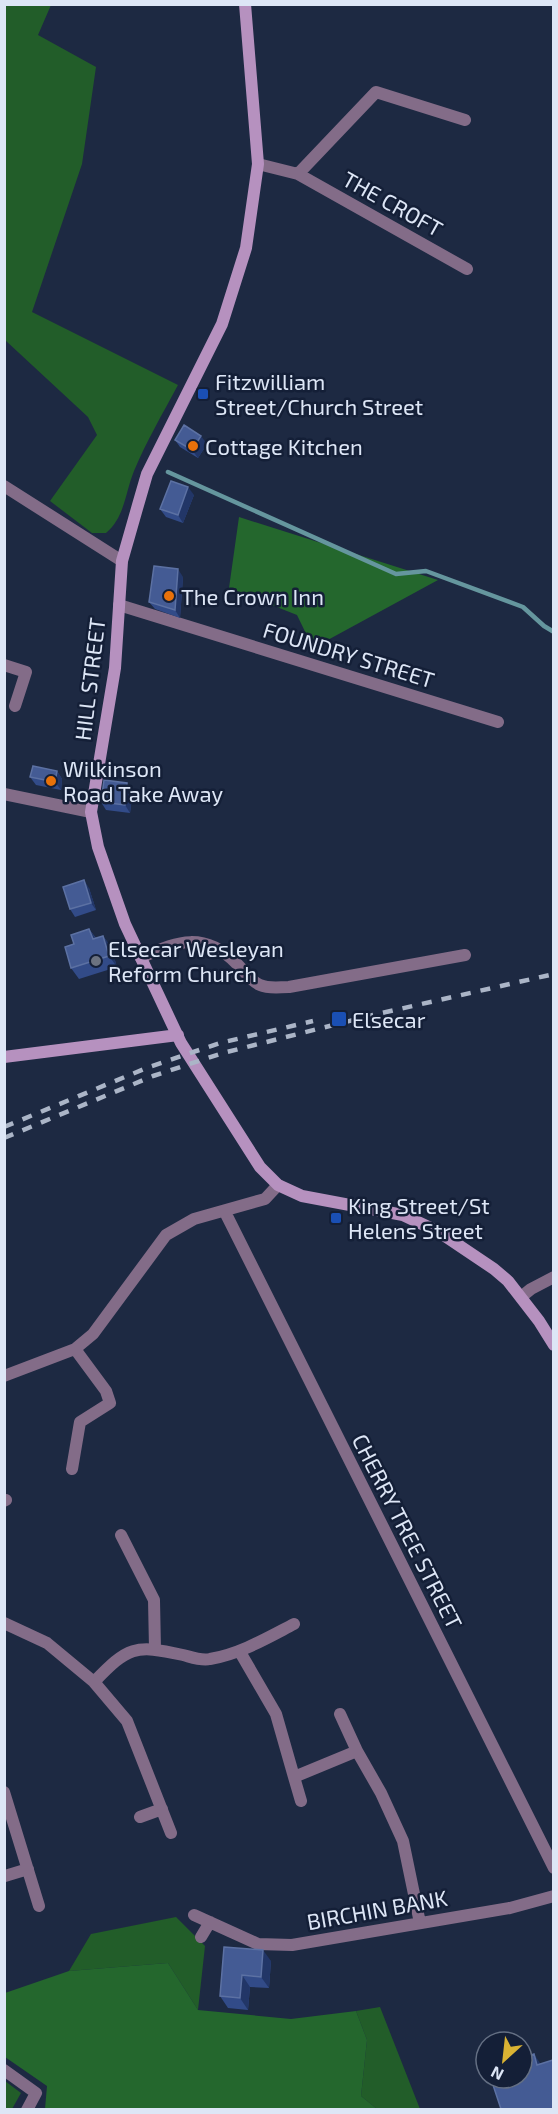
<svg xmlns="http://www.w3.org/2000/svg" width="558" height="2114" font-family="'Exo 2',sans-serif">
<rect width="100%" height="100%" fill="#1d2942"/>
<!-- green -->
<path fill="#225d29" d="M 4,5 L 51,5 L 38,35 L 96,67 L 82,164 L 32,312 L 178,385 C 163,413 146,442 134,471 C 125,493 125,517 106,533 L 92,533 L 50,501 L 97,435 L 88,417 L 5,340 Z
M 176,1917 L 205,1946 L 198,2010 L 168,1963 L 69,1971 L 91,1934 Z
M 380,2007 L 420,2109 L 377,2109 L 361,2096 L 367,2040 L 356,2011 Z
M 5,2081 L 21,2093 L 12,2109 L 5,2109 Z"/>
<!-- forest -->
<path fill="#24672d" d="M 239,517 L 438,580 L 313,648 L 297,615 L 229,588 Z
M 168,1963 L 198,2010 L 291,2019 L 356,2011 L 367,2040 L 361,2096 L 377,2109 L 45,2109 L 47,2086 L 5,2057 L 5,1993 L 69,1971 Z"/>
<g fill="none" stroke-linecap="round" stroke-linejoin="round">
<!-- stream -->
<path stroke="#65969e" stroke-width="4.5" d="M 168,472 L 396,574 L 426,571 L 523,607 L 544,626 L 554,632"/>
<!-- street -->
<path stroke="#836c88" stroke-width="12" d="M 258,164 L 298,174 L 467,269
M 298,174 L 376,92 L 465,120
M 4,486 L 122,561
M 119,605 L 498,722
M 4,665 L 26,672 L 15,706
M 4,794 L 91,812
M 141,958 C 177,940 205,932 236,963 C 244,970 250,981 260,985 C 269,989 279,987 289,987 L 465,955
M 225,1212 L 554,1868
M 521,1297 L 531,1289 L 554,1277
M 4,1376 L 75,1349 L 93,1334 L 166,1235 L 194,1219 L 265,1199 L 278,1185
M 72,1469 L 80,1422 L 110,1403 L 106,1391 L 75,1349
M 4,1501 L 6,1500
M 121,1535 L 154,1600 L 155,1649
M 4,1623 L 47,1643 L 94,1682 L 127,1721 L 171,1833
M 240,1652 L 276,1714 L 294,1777 L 357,1751 L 381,1793 L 403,1841 L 420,1923
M 94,1682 C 128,1647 134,1644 183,1655 C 191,1657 201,1661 210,1659 C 240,1654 267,1638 294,1624
M 340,1714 L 357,1751
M 294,1777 L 301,1801
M 4,1792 L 39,1906
M 140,1817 L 162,1809
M 5,1876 L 28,1869
M 194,1915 L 258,1944 L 292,1945 L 510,1908 L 554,1896
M 201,1937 L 210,1922
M 4,2070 L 36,2093 L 27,2110"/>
<!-- secondary -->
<path stroke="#b691bf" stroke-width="12" d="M 245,4 L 258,164 L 246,248 L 222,324 L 147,474 L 138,505 L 122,561 L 115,668 L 91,812 L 98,847 L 125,924 L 181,1043 L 260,1167 L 278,1185 L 302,1196 L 403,1215 L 439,1232 L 494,1269 L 508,1281 L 539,1321 L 554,1345
M 4,1057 L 178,1035"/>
<!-- rail -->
<path stroke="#abb5c7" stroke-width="4.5" stroke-dasharray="10 10" stroke-linecap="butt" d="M 4,1127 L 149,1067 L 220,1043 L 313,1021
M 4,1138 L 153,1076 L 223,1053 L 373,1015 L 554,974"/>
</g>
<!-- wall -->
<path fill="#324b88" d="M 175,440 L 207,444 L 198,458 L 180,447 Z
M 194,495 L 183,523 L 166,517 L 160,509 Z
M 183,577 L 180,618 L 155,609 L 149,602 Z
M 57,771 L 62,779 L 61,790 L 36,785 L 30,777 Z
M 133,791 L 130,813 L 106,810 L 101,802 Z
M 89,888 L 96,910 L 75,917 L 70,909 Z
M 89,929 L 96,938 L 103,936 L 111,947 L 117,967 L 79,979 L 71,968 L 74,944 Z
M 224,1947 L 271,1961 L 269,1988 L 250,1987 L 248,2010 L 228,2008 L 220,1996 Z"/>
<!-- shaded-wall -->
<path fill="#223667" d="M 201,436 L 207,444 L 198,458 L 192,450 Z
M 188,487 L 194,495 L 183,523 L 178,515 Z
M 178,569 L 183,577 L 180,618 L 175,610 Z
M 57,771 L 62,779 L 61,790 L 55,782 Z
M 127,783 L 133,791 L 130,813 L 125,805 Z
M 84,880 L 89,888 L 96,910 L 91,903 Z
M 89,929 L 97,940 L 93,939 Z
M 103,936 L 111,947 L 117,967 L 109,956 Z
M 263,1950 L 271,1961 L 269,1988 L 261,1977 Z
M 242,1975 L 250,1987 L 248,2010 L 240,1998 Z
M 534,2054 L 544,2069 L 537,2065 Z"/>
<!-- building -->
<path fill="#445b94" stroke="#5c71a3" stroke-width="1.5" d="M 184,425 L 201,436 L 192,450 L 175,440 Z
M 171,481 L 188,487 L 178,515 L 160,509 Z
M 154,566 L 178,569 L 175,610 L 149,602 Z
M 33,766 L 57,771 L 55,782 L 30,777 Z
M 104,780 L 127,783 L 125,805 L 101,802 Z
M 84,880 L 91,903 L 70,909 L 63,887 Z
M 89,929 L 93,939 L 103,936 L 109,956 L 71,968 L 65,947 L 74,944 L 71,935 Z
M 224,1947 L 263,1950 L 261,1977 L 242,1975 L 240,1998 L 220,1996 Z
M 534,2054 L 537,2065 L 553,2060 L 554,2063 L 554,2109 L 501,2109 L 493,2085 L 510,2079 L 510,2078 L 522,2078 L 522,2058 Z"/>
<!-- markers -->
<g fill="#1a4fb4" stroke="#141f37" stroke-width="2">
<rect x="197" y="388" width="12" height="12" rx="3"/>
<rect x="331" y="1011" width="16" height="16" rx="3"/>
<rect x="330" y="1212" width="12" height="12" rx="3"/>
</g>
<g fill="#e8710a" stroke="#141f37" stroke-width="2">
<circle cx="193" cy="446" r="6"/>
<circle cx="169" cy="596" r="6"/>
<circle cx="51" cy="781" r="6"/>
</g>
<circle fill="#6b7280" stroke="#141f37" stroke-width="2" cx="96" cy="961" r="6"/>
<g text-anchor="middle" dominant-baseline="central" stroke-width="5" stroke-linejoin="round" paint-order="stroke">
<!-- street labels -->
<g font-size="22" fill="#dde6f6" stroke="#141f37">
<text transform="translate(393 203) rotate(29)">THE CROFT</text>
<text transform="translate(349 654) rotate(17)">FOUNDRY STREET</text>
<text transform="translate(89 679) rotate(-83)">HILL STREET</text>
<text transform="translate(408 1531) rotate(63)">CHERRY TREE STREET</text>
<text transform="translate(377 1909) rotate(-10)">BIRCHIN BANK</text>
</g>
<!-- poi labels -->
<g font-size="22" fill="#dde6f6" stroke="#141f37" text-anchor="start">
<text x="215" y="381">Fitzwilliam<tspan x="215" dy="25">Street/Church Street</tspan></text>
<text x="205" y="446">Cottage Kitchen</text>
<text x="181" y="596">The Crown Inn</text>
<text x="63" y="768">Wilkinson<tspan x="63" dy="25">Road Take Away</tspan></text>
<text x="108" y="948">Elsecar Wesleyan<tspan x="108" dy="25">Reform Church</tspan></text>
<text x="352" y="1019">Elsecar</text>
<text x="348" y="1205">King Street/St<tspan x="348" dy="25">Helens Street</tspan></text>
</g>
</g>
<!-- border -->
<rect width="558" height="2114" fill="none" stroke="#dde6f6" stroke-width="12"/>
<!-- north arrow -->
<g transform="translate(504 2060) rotate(207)"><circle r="28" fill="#141f37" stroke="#646f83" stroke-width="1.5"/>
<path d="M0-4.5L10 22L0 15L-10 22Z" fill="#dab333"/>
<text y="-9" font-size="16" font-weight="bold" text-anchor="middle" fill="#dde6f6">N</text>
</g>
</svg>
